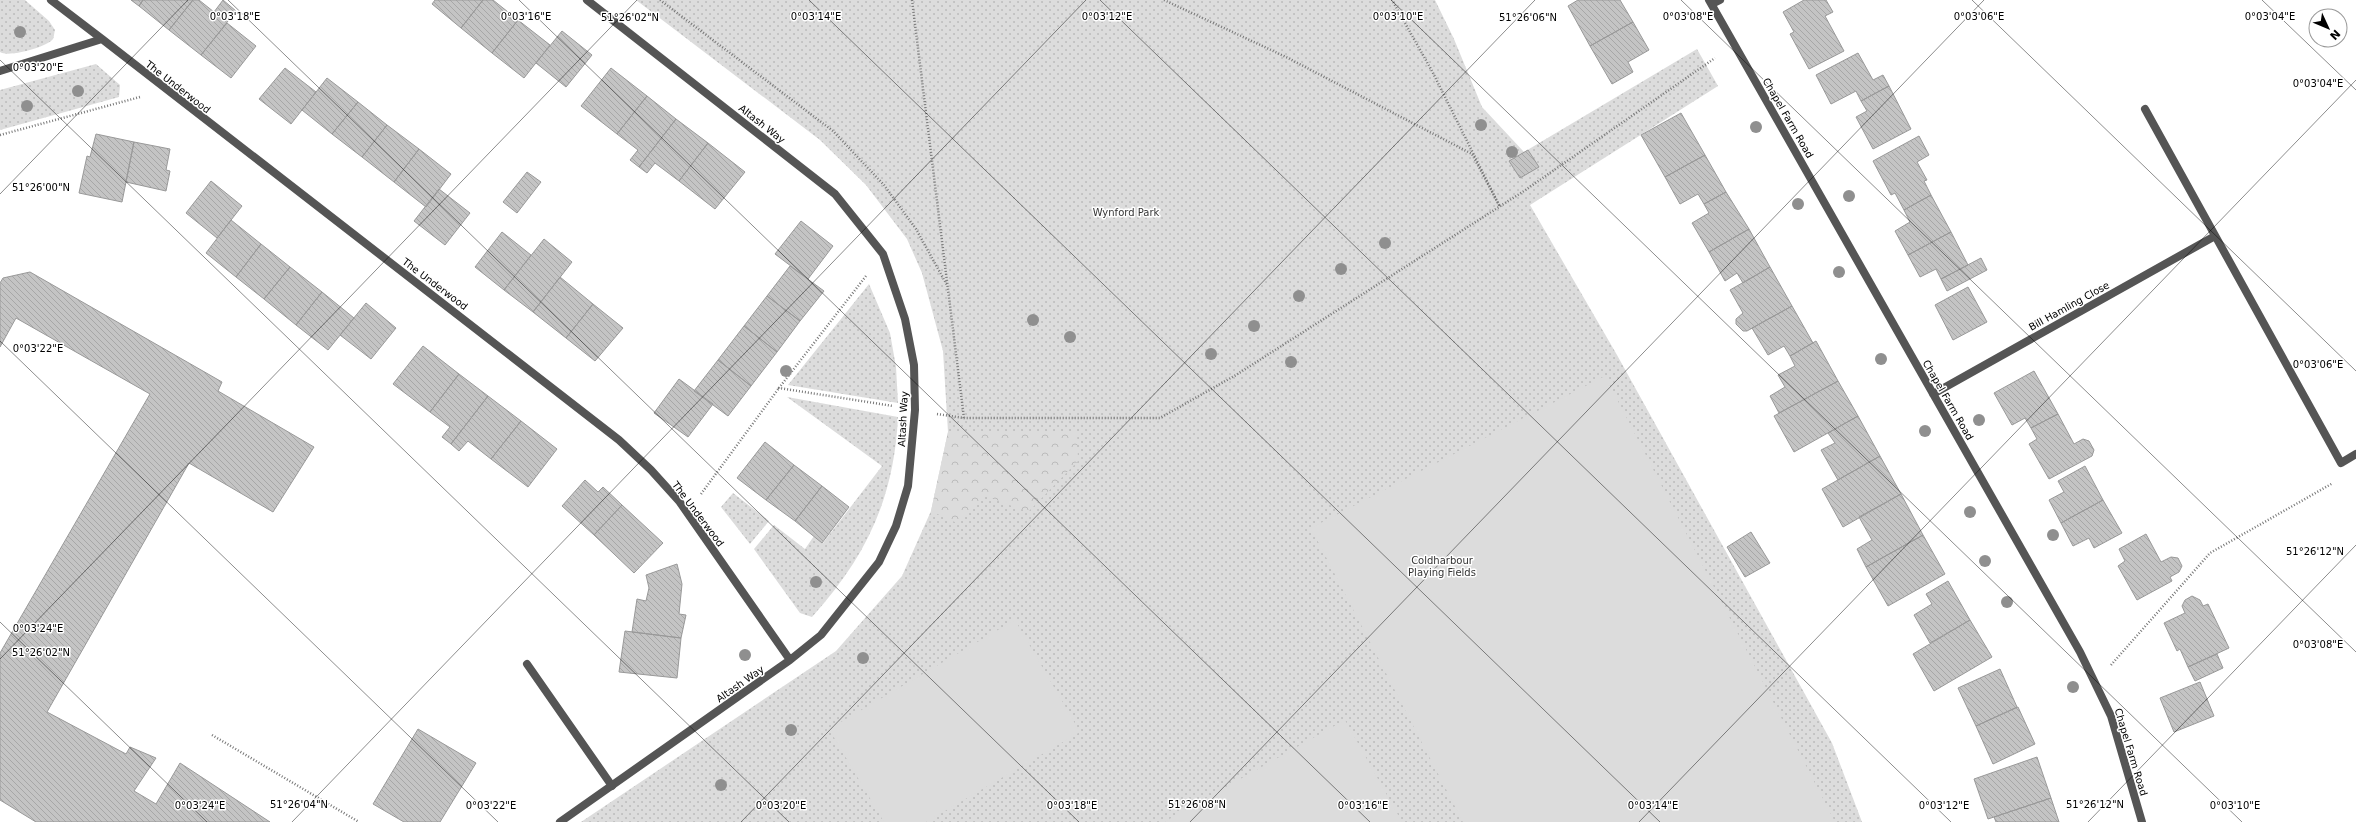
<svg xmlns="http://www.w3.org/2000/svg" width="2356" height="822" font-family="'DejaVu Sans',sans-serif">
<defs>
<pattern id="grass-dots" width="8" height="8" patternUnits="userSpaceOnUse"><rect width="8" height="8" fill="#dcdcdc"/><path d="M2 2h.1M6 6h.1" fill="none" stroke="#bbb" stroke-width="1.8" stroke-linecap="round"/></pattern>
<pattern id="forest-crowns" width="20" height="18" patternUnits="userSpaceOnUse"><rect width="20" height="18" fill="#dcdcdc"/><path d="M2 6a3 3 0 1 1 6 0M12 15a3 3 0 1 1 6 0" fill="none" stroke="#bbb"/></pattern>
<pattern id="building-back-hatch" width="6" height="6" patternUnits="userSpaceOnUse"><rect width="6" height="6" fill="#c4c4c4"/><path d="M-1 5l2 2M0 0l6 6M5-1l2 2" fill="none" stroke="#a7a7a7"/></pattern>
</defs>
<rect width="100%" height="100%" fill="#fff"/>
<!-- grass -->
<path fill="url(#grass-dots)" d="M 0,0 L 25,0 L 49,21 L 55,30 C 54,33 54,37 53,39 C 47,47 8,58 0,52 Z
M 636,0 L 1435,0 L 1454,39 L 1482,107 L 1524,152 L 1697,49 L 1718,86 L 1530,205 L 1617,355 L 1832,743 L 1862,822 L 581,822 L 836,651 L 902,576 L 931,511 L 948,432 L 943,351 L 922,273 L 907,239 L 866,185 L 820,140 Z
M 96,64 L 120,85 L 119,97 L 0,130 L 0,90 Z
M 869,284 L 890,333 L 896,367 L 898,403 L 788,385 Z
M 787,397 L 898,417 C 894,499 866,557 812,617 L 800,613 L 754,549 L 774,525 L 805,549 L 814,536 L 823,543 L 882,466 Z
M 733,493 L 769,521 L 750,544 L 721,507 Z"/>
<!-- forest -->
<path fill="url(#forest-crowns)" d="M 948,432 L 1077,433 L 1078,461 L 1028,512 L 986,496 L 957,523 L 931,511 Z"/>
<!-- garden -->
<path fill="#dcdcdc" d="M 1605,376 L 1835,822 L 1463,822 L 1311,528 Z
M 1015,620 L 1080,732 L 926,822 L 884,822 L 829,729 Z
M 1345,720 L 1402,822 L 1164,822 Z"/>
<!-- building -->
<path fill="url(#building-back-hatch)" stroke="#999" d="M 131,0 L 143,0 L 139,6 Z
M 143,0 L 193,0 L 169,30 L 139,6 Z
M 193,0 L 199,0 L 214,12 L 223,0 L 236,11 L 201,55 L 169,30 Z
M 435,0 L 483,0 L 461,28 L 432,4 Z
M 483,0 L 493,0 L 518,20 L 492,53 L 461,28 Z
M 1578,0 L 1620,0 L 1633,22 L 1590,46 L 1568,6 Z
M 1804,0 L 1826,0 L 1833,12 L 1825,16 L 1844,51 L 1809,69 L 1790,34 L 1794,32 L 1783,12 Z
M 518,20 L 550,45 L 524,78 L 492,53 Z
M 1633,22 L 1649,50 L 1628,62 L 1633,72 L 1612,84 L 1590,46 Z
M 227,23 L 256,46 L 231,78 L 201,55 Z
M 562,31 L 592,55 L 566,87 L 536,63 Z
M 1858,53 L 1873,80 L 1883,75 L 1889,86 L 1861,101 L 1856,91 L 1831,104 L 1816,75 Z
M 285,68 L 316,92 L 291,124 L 259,99 Z
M 611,68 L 647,96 L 617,134 L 581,106 Z
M 327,78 L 358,102 L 332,134 L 302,110 Z
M 1889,86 L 1911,129 L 1873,149 L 1856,117 L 1867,111 L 1861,101 Z
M 647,96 L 676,119 L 639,167 L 630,160 L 638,150 L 617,134 Z
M 358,102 L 387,125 L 362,157 L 332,134 Z
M 1681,113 L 1705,155 L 1665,177 L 1641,135 Z
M 676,119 L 708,143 L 679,181 L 655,163 L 647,173 L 639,167 Z
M 387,125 L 419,149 L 394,182 L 362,157 Z
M 96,134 L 134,142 L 122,202 L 79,193 L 87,156 L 90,157 Z
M 1919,136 L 1929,155 L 1917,162 L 1927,180 L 1924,181 L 1931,195 L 1904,210 L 1895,193 L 1891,195 L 1873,161 Z
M 134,142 L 170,149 L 166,170 L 170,171 L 166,191 L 126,182 Z
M 708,143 L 745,172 L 715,209 L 679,181 Z
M 419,149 L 451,174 L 426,207 L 394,182 Z
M 1528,150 L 1539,167 L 1520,178 L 1509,161 Z
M 1705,155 L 1726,192 L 1704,204 L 1698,194 L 1680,204 L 1665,177 Z
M 527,172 L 541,182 L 517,213 L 503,202 Z
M 211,181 L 242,206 L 217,238 L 186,213 Z
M 439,189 L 470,213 L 445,245 L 414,221 Z
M 1726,192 L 1749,229 L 1709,252 L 1692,223 L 1709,213 L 1704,204 Z
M 1931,195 L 1951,232 L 1908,255 L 1895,231 L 1910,222 L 1904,210 Z
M 231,220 L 261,244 L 236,277 L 206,253 Z
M 801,221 L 833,246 L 808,279 L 775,254 Z
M 1749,229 L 1770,267 L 1743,283 L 1737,273 L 1725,281 L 1709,252 Z
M 502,232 L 531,255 L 504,290 L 475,267 Z
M 1951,232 L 1968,265 L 1941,279 L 1936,269 L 1920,277 L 1908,255 Z
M 544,239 L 572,262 L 533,312 L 504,290 Z
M 261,244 L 290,267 L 264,299 L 236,277 Z
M 1981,258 L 1987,270 L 1947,291 L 1941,279 Z
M 790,266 L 824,291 L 800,321 L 767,296 Z
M 290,267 L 322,292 L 296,325 L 264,299 Z
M 1770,267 L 1792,306 L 1747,331 L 1743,331 L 1736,324 L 1736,319 L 1743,313 L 1730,290 Z
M 30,272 L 222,382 L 218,391 L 314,447 L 273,512 L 189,463 L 47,712 L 126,754 L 130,747 L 156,758 L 134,791 L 156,804 L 180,763 L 270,822 L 36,822 L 0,800 L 0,653 L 150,394 L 16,318 L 0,347 L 0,283 L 3,278 Z
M 560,277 L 593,304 L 566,338 L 533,312 Z
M 1968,287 L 1987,322 L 1953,340 L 1935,305 Z
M 322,292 L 354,318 L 328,350 L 296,325 Z
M 767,296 L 800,321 L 777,352 L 744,326 Z
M 366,303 L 396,328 L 371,359 L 340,335 Z
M 593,304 L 623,328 L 595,361 L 566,338 Z
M 1792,306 L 1813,343 L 1790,356 L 1784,346 L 1768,355 L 1752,328 Z
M 744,326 L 777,352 L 751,386 L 718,360 Z
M 1816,341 L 1838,381 L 1779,413 L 1770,396 L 1785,387 L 1778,375 L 1795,366 L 1790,356 Z
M 423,346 L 459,374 L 430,412 L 393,384 Z
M 718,360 L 751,386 L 728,416 L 694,391 Z
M 2034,371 L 2058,414 L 2031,428 L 2025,418 L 2012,425 L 1994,393 Z
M 459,374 L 488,396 L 451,444 L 442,437 L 450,427 L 430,412 Z
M 679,379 L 713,404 L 688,437 L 654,413 Z
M 1838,381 L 1858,416 L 1794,452 L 1774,416 Z
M 488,396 L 521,421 L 491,459 L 468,441 L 459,451 L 451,444 Z
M 2058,414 L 2074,444 L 2083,439 L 2089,441 L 2094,450 L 2092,456 L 2049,479 L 2029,444 L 2037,439 L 2031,428 Z
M 1858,416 L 1880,456 L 1838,480 L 1821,450 L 1835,443 L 1828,433 Z
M 521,421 L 557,449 L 528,487 L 491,459 Z
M 765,442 L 794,465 L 766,500 L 737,478 Z
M 1880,456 L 1901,494 L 1843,527 L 1822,489 Z
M 794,465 L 822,486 L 795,521 L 766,500 Z
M 2085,466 L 2103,500 L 2061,523 L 2049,500 L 2064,492 L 2058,481 Z
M 585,480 L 598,492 L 603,487 L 622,505 L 594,535 L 562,506 Z
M 822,486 L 849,507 L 822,543 L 795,521 Z
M 1901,494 L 1923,535 L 1866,567 L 1857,549 L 1872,540 L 1859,517 Z
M 2103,500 L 2122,533 L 2094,548 L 2089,538 L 2073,546 L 2061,523 Z
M 622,505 L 663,543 L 634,573 L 594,535 Z
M 1751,532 L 1770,563 L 1745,577 L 1727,547 Z
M 2146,534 L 2161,562 L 2171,557 L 2178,558 L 2182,566 L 2179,572 L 2170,577 L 2172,581 L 2137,600 L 2118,566 L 2125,561 L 2119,549 Z
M 1923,535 L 1945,574 L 1888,606 L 1866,567 Z
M 677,564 L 682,584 L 679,614 L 686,615 L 681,638 L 632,632 L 637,599 L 646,601 L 649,588 L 646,575 Z
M 1948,581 L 1970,620 L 1930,643 L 1914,615 L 1932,604 L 1926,594 Z
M 2192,596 L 2200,600 L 2203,606 L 2208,604 L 2229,648 L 2188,667 L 2180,649 L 2177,651 L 2164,623 L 2185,613 L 2182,606 L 2185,600 Z
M 1970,620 L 1992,657 L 1934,691 L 1913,654 Z
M 625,631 L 681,638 L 677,678 L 619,672 Z
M 2217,654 L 2223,668 L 2195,681 L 2188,667 Z
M 2000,669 L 2017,707 L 1976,726 L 1958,688 Z
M 2200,682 L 2214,716 L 2174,732 L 2160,698 Z
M 2018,707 L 2035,744 L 1993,764 L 1976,726 Z
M 418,729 L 476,763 L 440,822 L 404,822 L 373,804 Z
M 2037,757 L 2051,798 L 1988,819 L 1974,779 Z
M 2051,798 L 2059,822 L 1996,822 L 1994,817 Z"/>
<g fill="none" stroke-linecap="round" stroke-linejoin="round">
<!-- path -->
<path stroke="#777" stroke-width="2.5" stroke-dasharray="1 2" stroke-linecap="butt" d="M 660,0 L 833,131 L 884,185 L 916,229 L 947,285
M 912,0 L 964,418
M 1164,0 L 1286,57 L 1472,154 L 1499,205 L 1432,71 L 1392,0
M 0,135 L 140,97
M 866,276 L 779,388 L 893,406
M 937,414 L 964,418 L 1160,418 L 1236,375 L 1524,191 L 1715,58
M 701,494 L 779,388
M 2111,665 L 2210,553 L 2333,483
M 212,735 L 359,822"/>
<!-- lane -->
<path stroke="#555" stroke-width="8" d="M 527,664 L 612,786"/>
<!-- street -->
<path stroke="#555" stroke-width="8" d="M 51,0 L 102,39
M 1709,0 L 2080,652 L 2111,716 L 2142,822
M 1712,4 L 1720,0
M 0,71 L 102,39 L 619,440 L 651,470 L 679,501 L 790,660
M 2145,109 L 2341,463 L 2356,454
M 1933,394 L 2215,236
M 560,822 L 790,660 L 821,635 L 879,562 L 896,526 L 908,486 L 915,410 L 914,365 L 905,319 L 883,254 L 835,194 L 587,0"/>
</g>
<!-- trees -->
<g fill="#8f8f8f">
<circle cx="20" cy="32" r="6"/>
<circle cx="78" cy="91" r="6"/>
<circle cx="27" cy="106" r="6"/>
<circle cx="1481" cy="125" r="6"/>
<circle cx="1756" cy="127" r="6"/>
<circle cx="1512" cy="152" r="6"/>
<circle cx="1849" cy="196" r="6"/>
<circle cx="1798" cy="204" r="6"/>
<circle cx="1385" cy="243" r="6"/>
<circle cx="1341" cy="269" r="6"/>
<circle cx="1839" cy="272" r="6"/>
<circle cx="1299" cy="296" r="6"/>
<circle cx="1033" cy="320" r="6"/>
<circle cx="1254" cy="326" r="6"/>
<circle cx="1070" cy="337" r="6"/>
<circle cx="1211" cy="354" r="6"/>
<circle cx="1881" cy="359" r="6"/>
<circle cx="1291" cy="362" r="6"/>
<circle cx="786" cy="371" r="6"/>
<circle cx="1979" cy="420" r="6"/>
<circle cx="1925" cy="431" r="6"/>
<circle cx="1970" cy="512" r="6"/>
<circle cx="2053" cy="535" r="6"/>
<circle cx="1985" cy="561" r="6"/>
<circle cx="816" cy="582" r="6"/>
<circle cx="2007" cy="602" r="6"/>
<circle cx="745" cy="655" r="6"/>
<circle cx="863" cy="658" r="6"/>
<circle cx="2073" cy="687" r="6"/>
<circle cx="791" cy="730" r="6"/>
<circle cx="721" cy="785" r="6"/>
</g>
<!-- ticks -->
<path fill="none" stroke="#000" stroke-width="1" stroke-opacity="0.45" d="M 228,0 L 1079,822M 519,0 L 1370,822M 809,0 L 1660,822M 1100,0 L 1951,822M 1391,0 L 2242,822M 1681,0 L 2356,652M 1972,0 L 2356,371M 2262,0 L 2356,90M 0,60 L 789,822M 0,194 L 188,0M 0,341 L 498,822M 0,622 L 207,822M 0,659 L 637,0M 292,822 L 1086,0M 741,822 L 1535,0M 1190,822 L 1984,0M 1639,822 L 2356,80M 2088,822 L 2356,545"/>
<g text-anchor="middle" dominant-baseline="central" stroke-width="3" stroke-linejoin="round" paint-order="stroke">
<!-- street labels -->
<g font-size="10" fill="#000" stroke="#fff">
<text transform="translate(178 87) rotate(38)">The Underwood</text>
<text transform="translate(1788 118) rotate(60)">Chapel Farm Road</text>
<text transform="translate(762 124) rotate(38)">Altash Way</text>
<text transform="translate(435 284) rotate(37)">The Underwood</text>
<text transform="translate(2069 306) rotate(-29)">Bill Hamling Close</text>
<text transform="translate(1948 400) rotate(60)">Chapel Farm Road</text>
<text transform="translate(903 419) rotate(-87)">Altash Way</text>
<text transform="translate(698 514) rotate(53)">The Underwood</text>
<text transform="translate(740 684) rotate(-35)">Altash Way</text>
<text transform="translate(2131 752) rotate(73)">Chapel Farm Road</text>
</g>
<!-- park labels -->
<g font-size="10" fill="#333" stroke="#fff">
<text x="1126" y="212">Wynford Park</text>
<text x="1442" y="560">Coldharbour<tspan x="1442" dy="12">Playing Fields</tspan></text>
</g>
</g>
<g font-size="10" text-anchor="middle" fill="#000" stroke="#fff" stroke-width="3" stroke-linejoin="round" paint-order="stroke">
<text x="2270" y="20">0°03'04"E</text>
<text x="235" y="20">0°03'18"E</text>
<text x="526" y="20">0°03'16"E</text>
<text x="816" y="20">0°03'14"E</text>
<text x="1398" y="20">0°03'10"E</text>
<text x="1688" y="20">0°03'08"E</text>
<text x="1979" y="20">0°03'06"E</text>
<text x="1107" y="20">0°03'12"E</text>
<text x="630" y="21">51°26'02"N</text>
<text x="1528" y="21">51°26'06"N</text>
<text x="38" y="71">0°03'20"E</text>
<text x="2318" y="87">0°03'04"E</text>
<text x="41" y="191">51°26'00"N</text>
<text x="38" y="352">0°03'22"E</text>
<text x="2318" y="368">0°03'06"E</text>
<text x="2315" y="555">51°26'12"N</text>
<text x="38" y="632">0°03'24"E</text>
<text x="2318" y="648">0°03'08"E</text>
<text x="41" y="656">51°26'02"N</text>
<text x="299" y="808">51°26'04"N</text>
<text x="1197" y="808">51°26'08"N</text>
<text x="2095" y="808">51°26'12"N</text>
<text x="200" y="809">0°03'24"E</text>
<text x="491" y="809">0°03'22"E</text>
<text x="781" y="809">0°03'20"E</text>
<text x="1072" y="809">0°03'18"E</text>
<text x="1363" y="809">0°03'16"E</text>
<text x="1653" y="809">0°03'14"E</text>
<text x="1944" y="809">0°03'12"E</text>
<text x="2235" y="809">0°03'10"E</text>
</g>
<!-- north arrow -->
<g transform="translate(2328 28) rotate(134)"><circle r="19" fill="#ffffff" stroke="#999999"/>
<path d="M0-3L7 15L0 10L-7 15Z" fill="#000000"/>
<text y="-6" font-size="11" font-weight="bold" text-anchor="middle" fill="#000000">N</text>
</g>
</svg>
